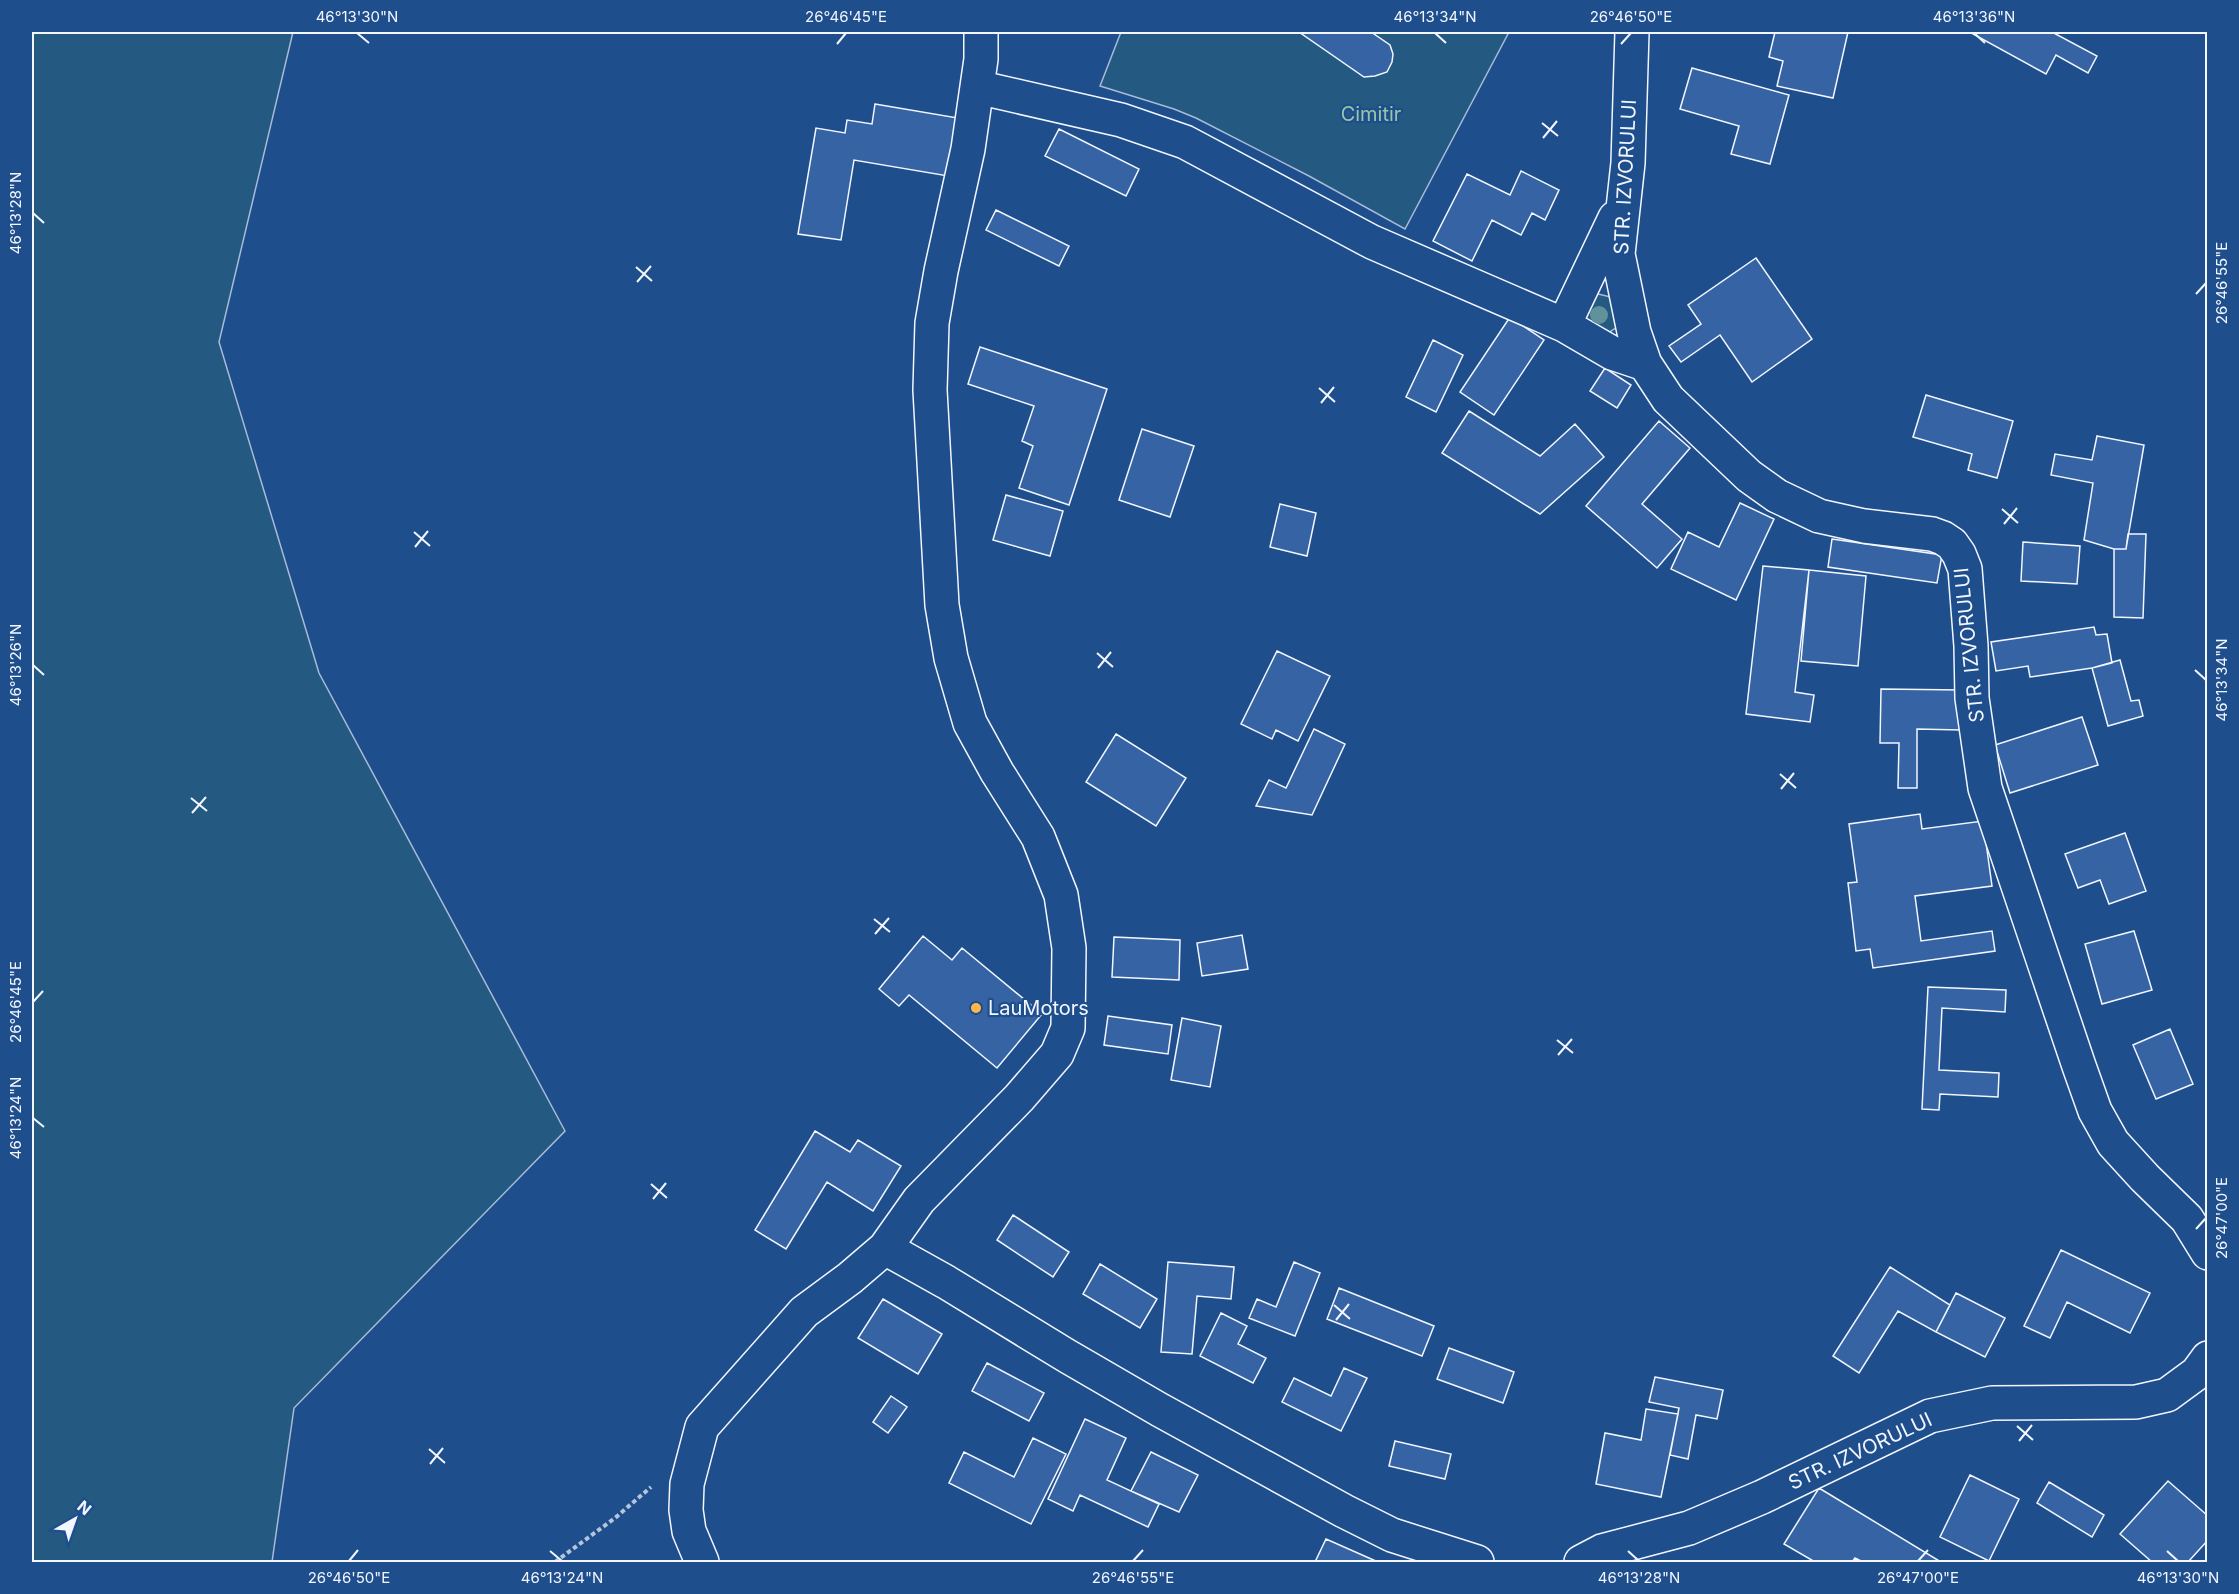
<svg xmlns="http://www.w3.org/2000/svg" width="2239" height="1594" font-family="Inter,sans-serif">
<rect width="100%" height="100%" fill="#1f4e8c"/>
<!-- green -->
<path fill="#245a82" stroke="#a8bbd7" stroke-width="1.5" d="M 32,32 L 293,32 L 219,342 L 319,673 L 565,1131 L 294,1408 L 272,1562 L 32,1562 Z
M 1121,32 L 1509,32 L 1405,229 L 1309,176 L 1196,118 L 1174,109 L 1100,86 Z
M 1598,294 L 1611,297 L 1616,328 L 1605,335 L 1586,329 L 1582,305 L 1591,296 Z"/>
<!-- building -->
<path fill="#3563a3" stroke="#f2f6ff" stroke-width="1.5" d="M 1299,32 L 1371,32 L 1390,45 L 1393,54 L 1392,62 L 1387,72 L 1375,76 L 1364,77 Z
M 1775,32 L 1848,32 L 1833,98 L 1777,86 L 1783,61 L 1769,57 Z
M 1974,32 L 2052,32 L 2097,56 L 2088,73 L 2056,55 L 2046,74 L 1973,34 Z
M 1692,68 L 1789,95 L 1770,164 L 1731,154 L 1739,126 L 1680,109 Z
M 875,104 L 958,118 L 948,176 L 854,160 L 841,240 L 798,234 L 816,128 L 845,133 L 847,120 L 872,124 Z
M 1059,129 L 1139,169 L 1126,196 L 1045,156 Z
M 1521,171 L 1559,190 L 1545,220 L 1532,213 L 1521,235 L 1492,220 L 1472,261 L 1433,241 L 1467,174 L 1510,195 Z
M 996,210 L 1069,246 L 1059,266 L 986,230 Z
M 1756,258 L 1812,339 L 1752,382 L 1720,335 L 1681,362 L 1669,346 L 1701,324 L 1688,305 Z
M 1510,317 L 1544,340 L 1494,415 L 1460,392 Z
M 1433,340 L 1463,355 L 1436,412 L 1406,397 Z
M 980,347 L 1107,389 L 1069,505 L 1019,488 L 1033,446 L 1022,441 L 1034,406 L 968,384 Z
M 1605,368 L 1631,385 L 1617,408 L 1590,391 Z
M 1926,395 L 2013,421 L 1997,478 L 1968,470 L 1972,454 L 1913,437 Z
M 1469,411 L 1540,456 L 1575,424 L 1604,457 L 1540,514 L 1442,453 Z
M 1659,421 L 1690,448 L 1642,504 L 1682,539 L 1657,568 L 1586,506 Z
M 1142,429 L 1194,446 L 1170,517 L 1119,500 Z
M 2097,436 L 2144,445 L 2126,549 L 2114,549 L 2084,540 L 2093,483 L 2051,475 L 2055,454 L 2092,460 Z
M 1006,495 L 1063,511 L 1050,556 L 993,540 Z
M 1740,503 L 1774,519 L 1736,600 L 1671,569 L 1688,532 L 1719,547 Z
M 1280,504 L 1316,513 L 1307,556 L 1270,547 Z
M 2128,534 L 2146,534 L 2143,618 L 2114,617 L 2114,549 L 2126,549 Z
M 1832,539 L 1942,555 L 1937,583 L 1828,567 Z
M 2023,542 L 2080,546 L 2077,584 L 2021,581 Z
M 1763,566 L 1809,570 L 1795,692 L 1814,695 L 1810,722 L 1746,714 Z
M 1809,570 L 1866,576 L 1858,666 L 1801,661 Z
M 2094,627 L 2096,635 L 2107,634 L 2112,663 L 2092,668 L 2030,677 L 2028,666 L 1996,671 L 1991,642 Z
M 1277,651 L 1330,676 L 1298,741 L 1276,730 L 1272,739 L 1241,724 Z
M 2120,660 L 2131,701 L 2139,700 L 2143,716 L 2108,726 L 2092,668 Z
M 1881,689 L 1962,690 L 1961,730 L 1917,729 L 1917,788 L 1898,788 L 1899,743 L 1880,743 Z
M 2082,717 L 2098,765 L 2010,793 L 1995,745 Z
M 1314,729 L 1345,744 L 1312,815 L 1256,806 L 1269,780 L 1286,788 Z
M 1116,734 L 1186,778 L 1156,826 L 1086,782 Z
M 1920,814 L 1922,829 L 1983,821 L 1992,886 L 1915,896 L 1921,941 L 1992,931 L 1995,951 L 1873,968 L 1870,949 L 1856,951 L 1848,883 L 1857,882 L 1849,824 Z
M 2125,833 L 2146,891 L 2109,904 L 2100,880 L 2078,888 L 2065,854 Z
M 2134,931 L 2152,990 L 2102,1004 L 2085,944 Z
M 1242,935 L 1248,969 L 1202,976 L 1197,943 Z
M 923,936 L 952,960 L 962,948 L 1042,1014 L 997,1068 L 909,995 L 899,1006 L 879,989 Z
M 1114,937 L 1180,940 L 1179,980 L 1112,977 Z
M 1928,987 L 2006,990 L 2005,1012 L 1942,1008 L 1939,1070 L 1999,1073 L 1998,1097 L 1940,1094 L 1939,1110 L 1922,1109 Z
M 1108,1016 L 1172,1025 L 1168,1054 L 1104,1045 Z
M 1182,1018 L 1221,1026 L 1210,1087 L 1171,1080 Z
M 2170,1029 L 2193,1084 L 2156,1099 L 2133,1045 Z
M 815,1131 L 850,1152 L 858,1140 L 901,1166 L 873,1211 L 827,1182 L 786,1249 L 755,1230 Z
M 1013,1215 L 1069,1252 L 1053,1277 L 997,1240 Z
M 2061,1250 L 2150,1293 L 2130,1333 L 2067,1302 L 2050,1338 L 2024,1326 Z
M 1168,1262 L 1234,1267 L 1231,1299 L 1197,1296 L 1192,1354 L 1161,1352 Z
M 1294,1262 L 1320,1273 L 1295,1336 L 1249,1318 L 1257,1299 L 1276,1307 Z
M 1100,1264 L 1157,1299 L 1140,1328 L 1083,1294 Z
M 1890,1267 L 1950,1305 L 1936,1332 L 1898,1311 L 1859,1373 L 1833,1356 Z
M 1339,1288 L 1434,1326 L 1422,1356 L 1327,1319 Z
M 1956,1293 L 2005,1318 L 1985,1357 L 1936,1332 Z
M 883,1299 L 942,1334 L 918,1374 L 858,1338 Z
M 1221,1313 L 1247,1326 L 1238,1344 L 1266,1358 L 1253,1383 L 1200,1356 Z
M 1449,1348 L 1514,1372 L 1503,1403 L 1437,1379 Z
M 987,1363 L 1044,1393 L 1029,1421 L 972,1391 Z
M 1344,1368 L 1367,1378 L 1341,1431 L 1282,1402 L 1294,1378 L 1331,1396 Z
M 1655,1377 L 1723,1390 L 1717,1419 L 1696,1415 L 1688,1459 L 1670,1455 L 1679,1408 L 1649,1402 Z
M 891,1396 L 907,1407 L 888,1433 L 873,1422 Z
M 1646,1409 L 1678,1414 L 1661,1497 L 1596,1484 L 1605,1433 L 1641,1440 Z
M 1085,1419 L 1126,1438 L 1107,1480 L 1159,1504 L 1148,1527 L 1080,1495 L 1073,1511 L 1048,1499 Z
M 1033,1438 L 1066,1454 L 1031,1524 L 949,1483 L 964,1452 L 1014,1477 Z
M 1395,1441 L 1451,1454 L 1445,1479 L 1389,1466 Z
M 1151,1452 L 1198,1475 L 1179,1512 L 1131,1491 Z
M 1970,1475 L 2019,1499 L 1989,1561 L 1940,1537 Z
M 2168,1481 L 2208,1516 L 2208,1540 L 2188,1562 L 2152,1562 L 2120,1534 Z
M 2049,1482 L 2104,1515 L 2092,1537 L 2037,1503 Z
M 1819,1488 L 1941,1562 L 1863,1562 L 1855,1558 L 1852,1562 L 1815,1562 L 1784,1544 Z
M 1326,1539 L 1378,1562 L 1315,1562 Z"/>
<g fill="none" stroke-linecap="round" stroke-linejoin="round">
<defs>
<path id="minor" d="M 1632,32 L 1628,163 L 1618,254 L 1634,332 L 1645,364 L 1668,399 L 1749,476 L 1777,496 L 1819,516 L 1864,526 L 1932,534 L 1943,538 L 1952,544 L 1959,554 L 1965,569 L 1971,646 L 1972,698 L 1985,788 L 2079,1066 L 2095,1111 L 2113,1143 L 2145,1178 L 2187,1219 L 2208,1253
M 977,87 L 1121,120 L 1185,142 L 1372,242 L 1564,325 L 1612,353 L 1645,364
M 1564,325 L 1615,218
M 885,1248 L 946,1282 L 1067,1356 L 1160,1410 L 1344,1511 L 1392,1535 L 1477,1562
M 702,1562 L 689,1531 L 686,1510 L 687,1484 L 702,1427 L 804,1312 L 850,1278 L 885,1248 L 919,1200 L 1019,1098 L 1057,1054 L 1068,1028 L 1069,948 L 1061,895 L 1038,837 L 997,772 L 970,723 L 951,658 L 942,605 L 930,390 L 932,323 L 941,271 L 968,149 L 981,59 L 981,32
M 1581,1562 L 1602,1551 L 1689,1528 L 1762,1497 L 1930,1416 L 1992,1403 L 2136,1402 L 2167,1395 L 2197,1373 L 2208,1358"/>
</defs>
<!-- minor casing -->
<use href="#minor" stroke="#f2f6ff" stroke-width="36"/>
<!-- path -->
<path stroke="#b3c4dc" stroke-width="4" stroke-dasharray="4.5 3" stroke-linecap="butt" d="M 555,1562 L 615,1518 L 651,1487"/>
<!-- minor -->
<use href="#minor" stroke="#1f4e8c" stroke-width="33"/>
</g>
<!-- trees -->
<circle fill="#61919a" cx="1599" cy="315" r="9"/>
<!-- ticks -->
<path fill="none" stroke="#f2f6ff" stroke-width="2" d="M 357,33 L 369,43M 1435,33 L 1446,43M 1974,33 L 1985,43M 837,44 L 846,33M 1621,44 L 1631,33M 1542,123 L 1558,136M 1543,138 L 1557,121M 33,213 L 44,223M 636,267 L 652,281M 637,282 L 651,266M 2196,294 L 2206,283M 1319,388 L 1335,402M 1321,403 L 1334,387M 2002,509 L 2018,523M 2004,524 L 2017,508M 414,532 L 430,546M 415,547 L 428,531M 1097,653 L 1113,667M 33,665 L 44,675M 1098,668 L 1111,652M 2195,670 L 2206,680M 1780,774 L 1796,788M 1781,789 L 1794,773M 191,798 L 207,811M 192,813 L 206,797M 874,919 L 890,932M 875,934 L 889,918M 33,1002 L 43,991M 1557,1040 L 1573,1053M 1558,1055 L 1572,1039M 33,1118 L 44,1127M 651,1184 L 667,1198M 653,1199 L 666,1183M 2196,1229 L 2206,1218M 1334,1305 L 1350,1319M 1336,1320 L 1349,1304M 2017,1426 L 2033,1440M 2019,1441 L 2032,1425M 429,1449 L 445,1463M 430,1464 L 443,1448M 550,1551 L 562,1561M 1628,1551 L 1639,1561M 2167,1551 L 2178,1561M 349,1561 L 358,1550M 1133,1561 L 1143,1550M 1918,1561 L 1928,1550"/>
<!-- markers -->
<circle fill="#ffb74d" stroke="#1f4e8c" stroke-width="2" cx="976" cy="1008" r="6"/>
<g text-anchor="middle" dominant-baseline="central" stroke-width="4.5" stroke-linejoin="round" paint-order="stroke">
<!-- park labels -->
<g font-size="20" fill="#97c8a6" stroke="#1f4e8c">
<text x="1371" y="114">Cimitir</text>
</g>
<!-- street labels -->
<g font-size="20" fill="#f2f6ff" stroke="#1f4e8c">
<text transform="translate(1625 177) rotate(-87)">STR. IZVORULUI</text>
<text transform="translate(1969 645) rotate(-96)">STR. IZVORULUI</text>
<text transform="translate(1860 1451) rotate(-25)">STR. IZVORULUI</text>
</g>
<!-- poi labels -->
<g font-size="20" fill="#f2f6ff" stroke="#1f4e8c" text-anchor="start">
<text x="988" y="1008">LauMotors</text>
</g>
</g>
<!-- border -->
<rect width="2239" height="1594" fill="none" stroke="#1f4e8c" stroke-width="66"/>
<!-- north arrow -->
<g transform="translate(75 1519) rotate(40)" stroke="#1f4e8c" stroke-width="4.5" paint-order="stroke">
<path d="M0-4.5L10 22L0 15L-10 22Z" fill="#f2f6ff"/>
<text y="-9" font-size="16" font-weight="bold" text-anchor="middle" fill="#f2f6ff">N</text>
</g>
<rect x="33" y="33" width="2173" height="1528" fill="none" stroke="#f2f6ff" stroke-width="2"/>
<g font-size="15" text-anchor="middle" fill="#f2f6ff">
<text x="357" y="22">46°13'30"N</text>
<text x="846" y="22">26°46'45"E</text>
<text x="1435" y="22">46°13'34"N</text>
<text x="1631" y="22">26°46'50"E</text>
<text x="1974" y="22">46°13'36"N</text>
<text transform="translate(16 213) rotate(-90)" y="5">46°13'28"N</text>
<text transform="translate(2222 283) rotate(-90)" y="5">26°46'55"E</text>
<text transform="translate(16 665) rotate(-90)" y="5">46°13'26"N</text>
<text transform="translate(2222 680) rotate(-90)" y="5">46°13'34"N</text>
<text transform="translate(16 1002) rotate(-90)" y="5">26°46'45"E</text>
<text transform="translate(16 1118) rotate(-90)" y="5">46°13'24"N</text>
<text transform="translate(2222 1218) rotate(-90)" y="5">26°47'00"E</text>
<text x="349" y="1583">26°46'50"E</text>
<text x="562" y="1583">46°13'24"N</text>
<text x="1133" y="1583">26°46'55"E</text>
<text x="1639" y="1583">46°13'28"N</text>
<text x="1918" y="1583">26°47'00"E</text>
<text x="2178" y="1583">46°13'30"N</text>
</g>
</svg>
